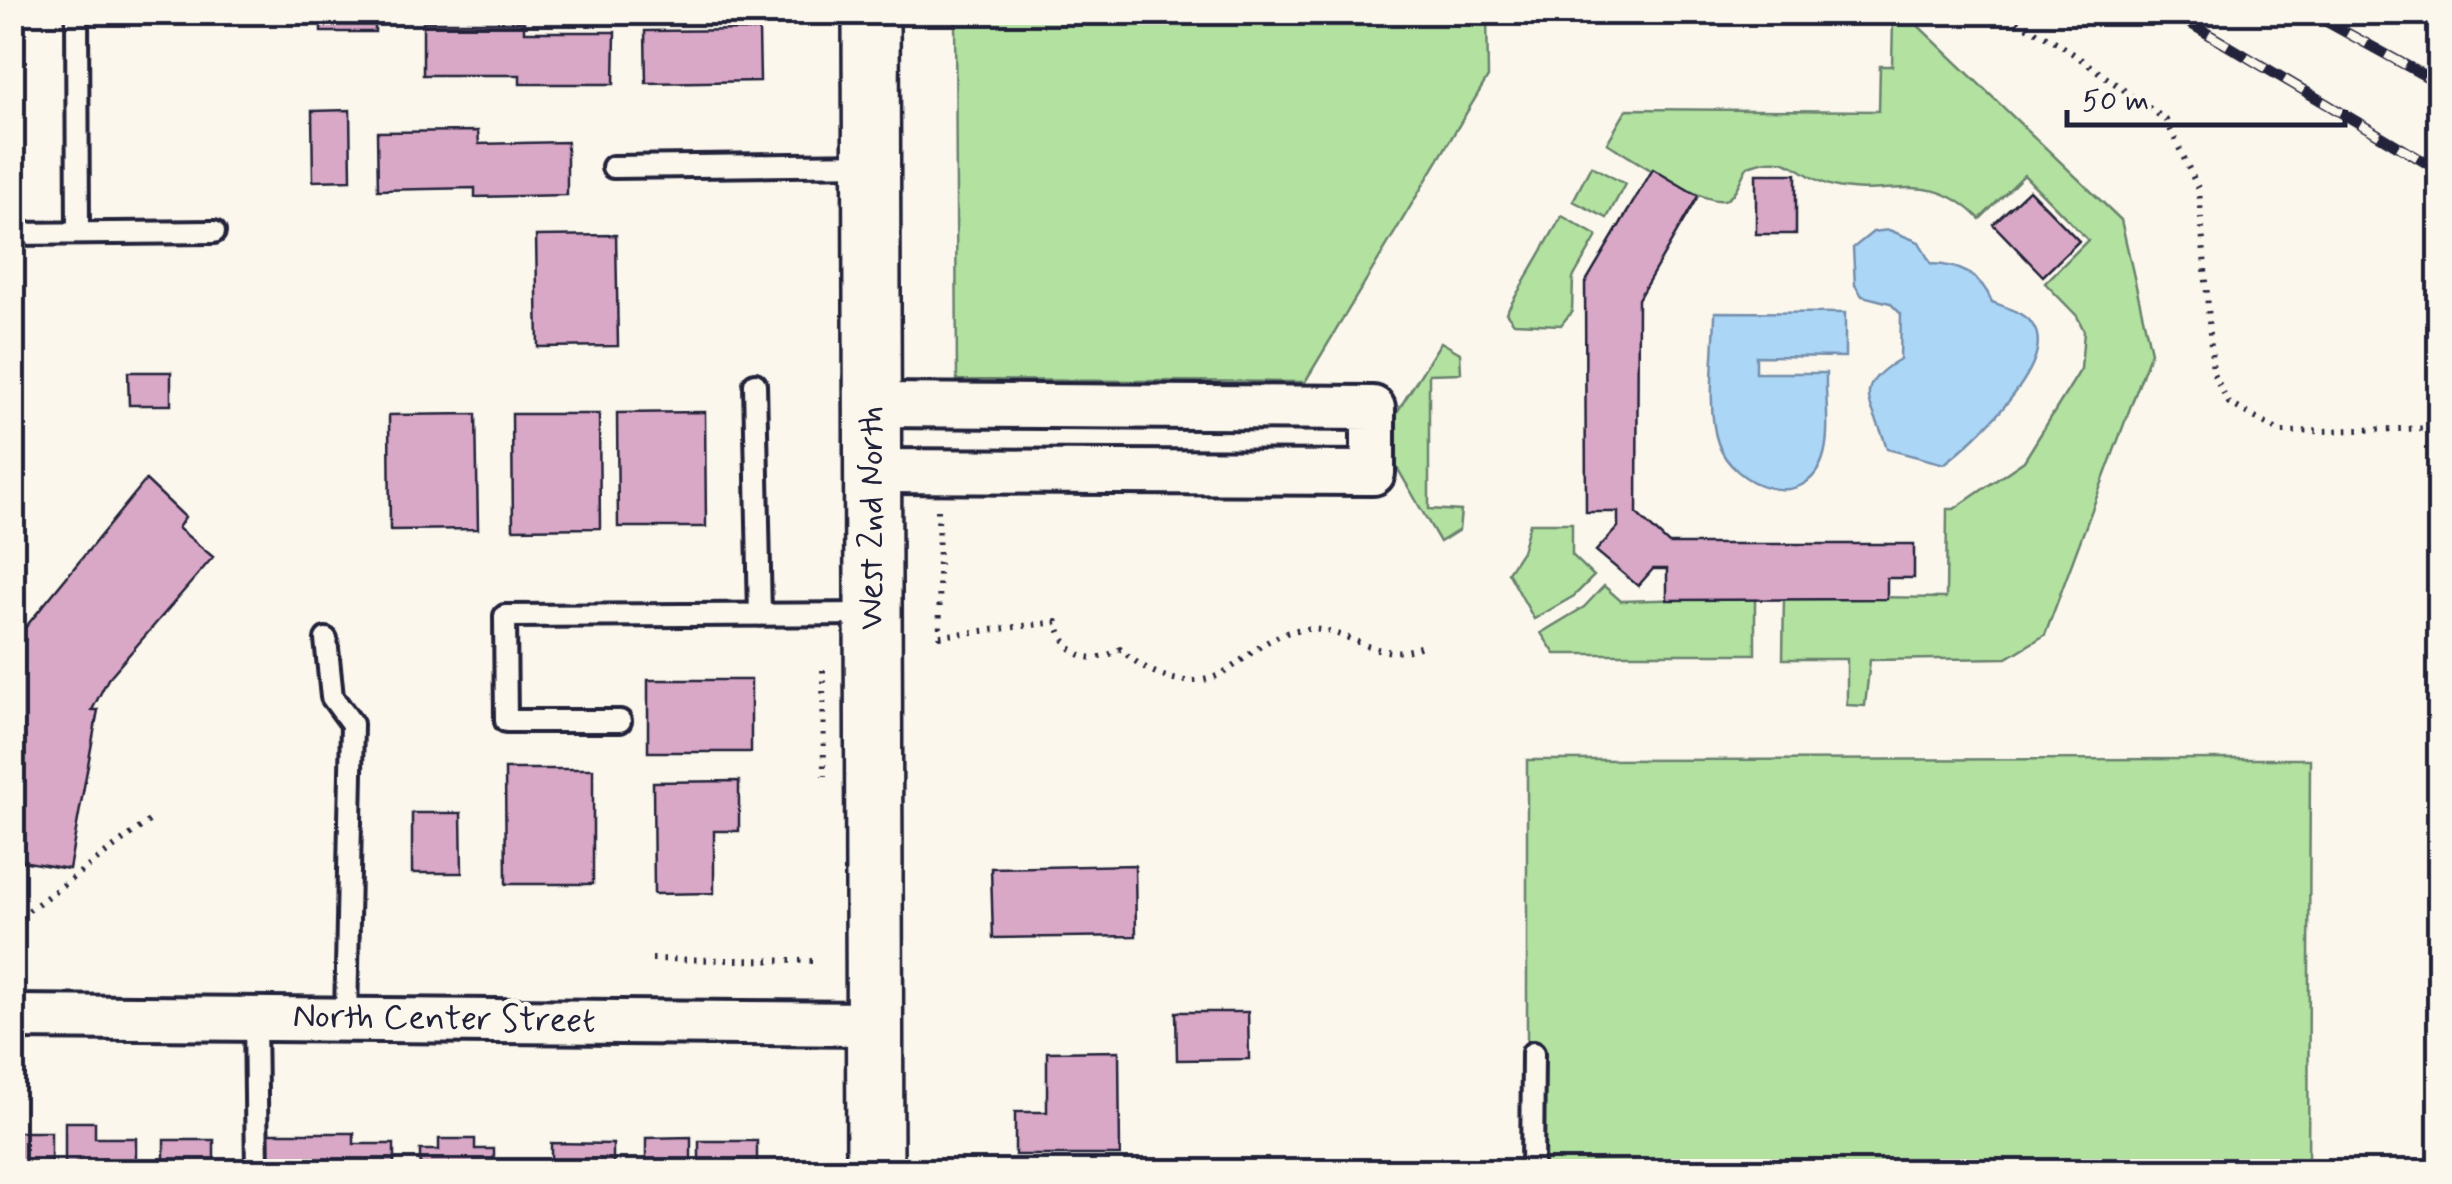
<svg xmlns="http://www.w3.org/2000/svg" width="2452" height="1184" font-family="Mynerve,sans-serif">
<rect width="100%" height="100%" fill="#fbf7ec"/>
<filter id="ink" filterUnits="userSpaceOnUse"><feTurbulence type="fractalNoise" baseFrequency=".01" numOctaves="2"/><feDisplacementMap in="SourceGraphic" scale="20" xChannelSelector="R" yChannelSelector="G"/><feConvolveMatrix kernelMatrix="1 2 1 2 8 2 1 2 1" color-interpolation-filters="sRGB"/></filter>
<g filter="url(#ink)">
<!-- green -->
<path fill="#b2e1a0" stroke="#6a826e" stroke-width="2.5" d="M 955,13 L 1487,13 L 1488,77 L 1305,382 L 957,380 Z
M 1879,13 L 1905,13 L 2121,220 L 2151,352 L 2045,635 L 2007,658 L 1870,660 L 1865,706 L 1847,705 L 1847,659 L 1783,659 L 1784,596 L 1946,598 L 1947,509 L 1954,509 L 2024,461 L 2081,369 L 2084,331 L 2077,316 L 2045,283 L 2088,240 L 2024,175 L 1980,219 C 1928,166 1889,200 1833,186 C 1796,177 1795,149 1748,166 C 1742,174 1736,195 1727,199 C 1707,209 1627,155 1607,143 L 1627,109 L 1879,111 L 1880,66 L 1892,66 L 1893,20 L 1879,18 Z
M 1591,166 L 1625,184 L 1607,218 L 1573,201 Z
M 1562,216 L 1597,236 L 1573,278 L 1572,311 L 1561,325 L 1514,323 L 1506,313 Z
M 1441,342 L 1460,353 L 1461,373 L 1429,374 L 1429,509 L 1461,511 L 1459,530 L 1440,542 L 1388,452 L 1389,425 Z
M 1530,523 L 1572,523 L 1572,555 L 1594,576 L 1574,596 L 1534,619 L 1508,572 L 1522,551 Z
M 1604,586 L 1621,601 L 1755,597 L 1755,654 L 1555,654 L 1541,633 L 1584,607 Z
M 2310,759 L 2308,1171 L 1527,1172 L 1527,760 Z"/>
<!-- water -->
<path fill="#abd6f6" stroke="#748eab" stroke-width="2.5" d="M 1889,230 L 1919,242 L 1931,264 C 1959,265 1981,274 1992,302 C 2006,307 2022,312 2032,324 C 2061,362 1971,444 1944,464 L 1887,449 C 1874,402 1848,390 1900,359 L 1901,314 L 1890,303 L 1862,296 L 1855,285 L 1853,248 L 1873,232 Z
M 1715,312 L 1845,313 L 1845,357 L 1756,356 L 1756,373 L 1826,373 C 1825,399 1831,434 1823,458 C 1805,514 1732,486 1718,443 C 1706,410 1715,348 1715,312 Z"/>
<!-- building -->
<path fill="#d9a8c6" stroke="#22223b" stroke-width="2.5" d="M 321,12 L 375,12 L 375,32 L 321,32 Z
M 423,22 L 524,22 L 524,32 L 615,32 L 614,84 L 520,84 L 520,75 L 423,75 Z
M 759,30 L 760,81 L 646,83 L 645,31 Z
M 350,110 L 351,180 L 313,181 L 312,111 Z
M 478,131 L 479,144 L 567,142 L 567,195 L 475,197 L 475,188 L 378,190 L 377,132 Z
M 1653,169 L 1698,196 L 1638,299 L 1637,514 L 1669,544 L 1914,544 L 1914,578 L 1887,578 L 1887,599 L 1667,600 L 1667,569 L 1653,569 L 1638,586 L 1596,551 L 1618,527 L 1618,512 L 1586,512 L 1585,283 Z
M 1756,174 L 1796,174 L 1796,234 L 1756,234 Z
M 2029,190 L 2079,241 L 2043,276 L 1993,224 Z
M 616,235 L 618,346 L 538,347 L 536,236 Z
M 128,372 L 171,372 L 171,405 L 129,405 Z
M 705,412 L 706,527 L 618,527 L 617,413 Z
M 476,414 L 478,529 L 390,530 L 389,415 Z
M 512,414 L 599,414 L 600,528 L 513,529 Z
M 146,480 L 185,517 L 178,528 L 213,557 L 108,679 L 92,710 L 98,710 L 69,869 L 21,861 L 19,871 L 12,870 L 12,621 L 24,629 Z
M 648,680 L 751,680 L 751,752 L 648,752 Z
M 505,769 L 593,769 L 593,884 L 506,884 Z
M 739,781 L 739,831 L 714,831 L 714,893 L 654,894 L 653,782 Z
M 412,813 L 461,813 L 462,873 L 412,873 Z
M 1135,865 L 1136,936 L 993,938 L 991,868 Z
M 1176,1012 L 1248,1012 L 1249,1059 L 1177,1060 Z
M 1119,1051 L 1120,1155 L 1015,1155 L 1015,1112 L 1047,1112 L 1047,1052 Z
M 65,1122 L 95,1122 L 95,1138 L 136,1138 L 136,1172 L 78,1172 L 78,1164 L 65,1164 Z
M 12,1132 L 51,1132 L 51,1172 L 12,1172 Z
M 263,1133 L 354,1133 L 354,1144 L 394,1144 L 394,1172 L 263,1172 Z
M 691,1137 L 691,1172 L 646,1172 L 646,1138 Z
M 439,1139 L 475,1139 L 475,1149 L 494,1149 L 494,1172 L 420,1172 L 420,1150 L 439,1150 Z
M 164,1140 L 214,1140 L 214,1172 L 164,1172 Z
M 699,1141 L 757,1141 L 757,1172 L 699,1172 Z
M 551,1143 L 613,1144 L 613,1172 L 522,1172 L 522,1163 L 551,1163 Z"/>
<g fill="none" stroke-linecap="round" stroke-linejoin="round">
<defs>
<path id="lane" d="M 77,12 L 78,233
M 613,167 L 869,164
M 12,234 L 214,232
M 755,384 L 760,615
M 326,639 L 332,697 L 352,724 L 346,1018
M 620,721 L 506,721 L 505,616 L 871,614
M 255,1018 L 257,1172
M 1532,1172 L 1533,1053"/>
<path id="street" d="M 872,405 L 1373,408 L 1373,473 L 872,471
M 12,1017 L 875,1024"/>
<path id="secondary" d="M 871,12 L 875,1172"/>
</defs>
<!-- lane casing -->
<use href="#lane" stroke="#22223b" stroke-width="28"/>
<!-- street casing -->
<use href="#street" stroke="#22223b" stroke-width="50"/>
<!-- secondary casing -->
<use href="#secondary" stroke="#22223b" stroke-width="62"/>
<!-- path -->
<path stroke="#22223b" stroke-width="6" stroke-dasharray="2.5 8" stroke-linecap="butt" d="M 1998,12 L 2058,43 L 2166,120 L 2199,190 L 2213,373 L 2229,403 L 2281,432 L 2440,428
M 938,510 L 940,636 L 1057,622 C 1066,656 1090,667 1120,649 C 1150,676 1193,695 1231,668 C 1252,653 1271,635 1297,630 C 1348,622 1372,667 1422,646
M 823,670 L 824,776
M 12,923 L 153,818
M 652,959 L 813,961"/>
<!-- lane -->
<use href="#lane" stroke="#fbf7ec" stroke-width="20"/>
<!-- street -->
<use href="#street" stroke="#fbf7ec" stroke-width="42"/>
<!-- secondary -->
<use href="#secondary" stroke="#fbf7ec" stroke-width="55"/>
<defs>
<path id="rail" d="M 2171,12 L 2440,171
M 2309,12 L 2440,84"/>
</defs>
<!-- rail casing -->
<use href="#rail" stroke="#22223b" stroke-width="11"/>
<!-- rail -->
<use href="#rail" stroke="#fbf7ec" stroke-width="8" stroke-dasharray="22" stroke-linecap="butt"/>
</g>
</g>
<g text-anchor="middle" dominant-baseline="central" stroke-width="9" stroke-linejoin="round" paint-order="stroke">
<!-- street labels -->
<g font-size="35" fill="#22223b" stroke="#fbf7ec">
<text transform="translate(872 518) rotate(-90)">West 2nd North</text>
<text transform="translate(444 1019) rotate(1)">North Center Street</text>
</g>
</g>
<!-- margin -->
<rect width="2452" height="1184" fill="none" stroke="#fbf7ec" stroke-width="50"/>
<rect x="25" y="25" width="2402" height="1134" fill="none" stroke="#22223b" stroke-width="4" filter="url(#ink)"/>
<!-- scale -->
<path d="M2067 110v15h278v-15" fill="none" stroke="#22223b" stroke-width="5"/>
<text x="2082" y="110" font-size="30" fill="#22223b" stroke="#fbf7ec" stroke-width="8" paint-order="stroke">50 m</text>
</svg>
